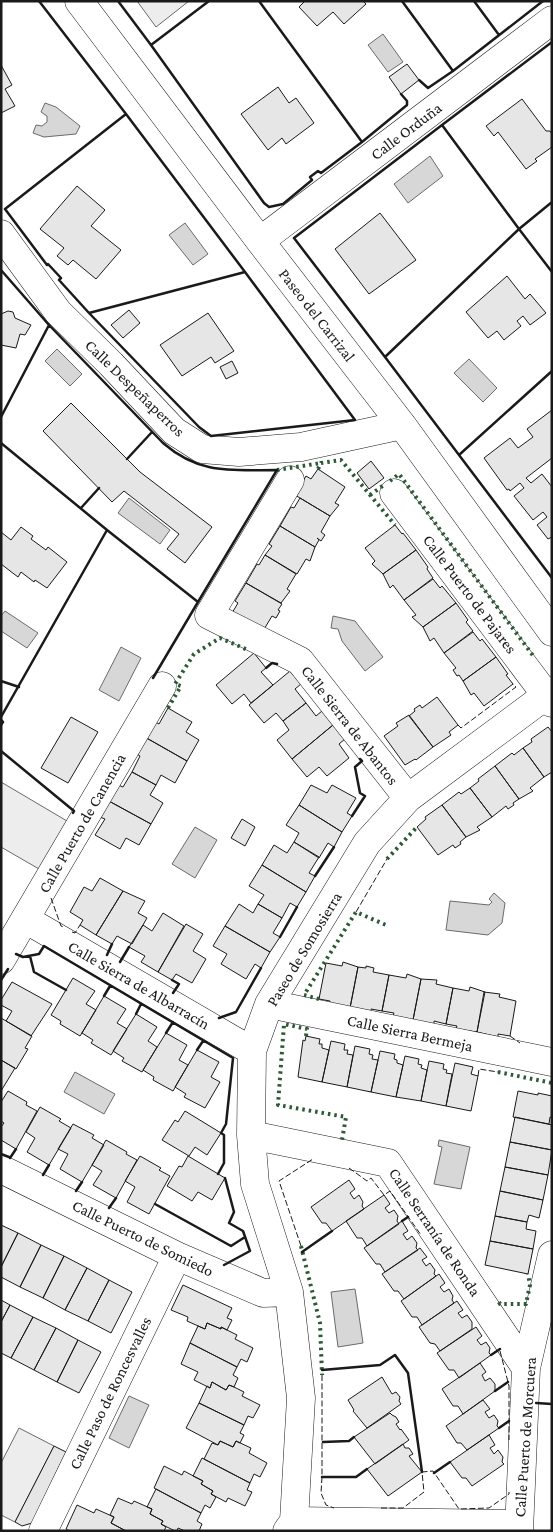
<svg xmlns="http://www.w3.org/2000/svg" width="553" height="1532" font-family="'Crimson Pro',serif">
<rect width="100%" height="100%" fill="#fff"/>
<!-- built -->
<path fill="#ededed" stroke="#6a6a6a" d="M 137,1 L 189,1 L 156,27 Z
M 1,782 L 67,821 L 39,869 L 1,847 Z
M 19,1428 L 54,1446 L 15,1522 L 1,1515 L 1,1463 Z"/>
<!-- water -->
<path fill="#d7d7d7" stroke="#6a6a6a" d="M 383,34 L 403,62 L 388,72 L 368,45 Z
M 45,103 L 56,107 L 80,126 L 76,134 L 44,137 L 33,133 L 36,125 L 42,126 L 47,122 L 47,116 L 41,112 Z
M 430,156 L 443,176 L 408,203 L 394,184 Z
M 185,223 L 208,254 L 193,265 L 169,235 Z
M 57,349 L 82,374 L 70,386 L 45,361 Z
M 469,359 L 497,388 L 483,402 L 454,373 Z
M 129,498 L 170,530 L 160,544 L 118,513 Z
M 5,611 L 38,633 L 27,648 L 1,631 L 1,616 Z
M 333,616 L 355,621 L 383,657 L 365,671 L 342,641 L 338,629 L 331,628 Z
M 121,647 L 141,658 L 119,701 L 99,690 Z
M 195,827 L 217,840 L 195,878 L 172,864 Z
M 494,893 L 505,903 L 502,923 L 488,935 L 446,930 L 450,901 L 489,905 L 492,902 L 489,899 Z
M 75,1072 L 115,1094 L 104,1114 L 64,1092 Z
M 439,1140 L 470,1147 L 461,1189 L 434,1184 L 442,1147 L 438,1146 Z
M 355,1289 L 363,1343 L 338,1347 L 331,1292 Z
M 129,1396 L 149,1405 L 129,1448 L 109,1438 Z"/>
<!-- building -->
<path fill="#e6e6e6" stroke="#1a1a1a" d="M 305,1 L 363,1 L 366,4 L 344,24 L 333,12 L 317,26 L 299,7 Z
M 407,64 L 419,80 L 401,94 L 389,77 Z
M 1,65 L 12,85 L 5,89 L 15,106 L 1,113 Z
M 278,87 L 289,103 L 296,98 L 314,123 L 286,144 L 282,138 L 268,150 L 241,114 Z
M 522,99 L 546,131 L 550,131 L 552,134 L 552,147 L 535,159 L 537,161 L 526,169 L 498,132 L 494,136 L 486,126 Z
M 77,186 L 105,210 L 91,226 L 121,250 L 96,279 L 73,260 L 68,265 L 57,256 L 64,248 L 40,229 Z
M 380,213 L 416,260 L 369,294 L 335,249 Z
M 507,276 L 525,299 L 530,294 L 546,313 L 530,325 L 523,316 L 517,321 L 521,326 L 504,340 L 497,331 L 488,338 L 466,312 Z
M 129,310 L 140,323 L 123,338 L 111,325 Z
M 8,311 L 13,312 L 15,318 L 31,325 L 25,335 L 20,334 L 16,348 L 1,345 L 1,314 Z
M 208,313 L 234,351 L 215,363 L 211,357 L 182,376 L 160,345 Z
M 232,361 L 238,373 L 226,379 L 220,367 Z
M 71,403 L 140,472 L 212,527 L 185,563 L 167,549 L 179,534 L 124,491 L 112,502 L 43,431 Z
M 552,410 L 552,458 L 526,478 L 531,483 L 542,474 L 552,487 L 552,537 L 548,539 L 537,525 L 547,517 L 543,512 L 533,520 L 514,496 L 524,488 L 520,483 L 510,491 L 509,489 L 507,490 L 484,458 L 510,438 L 518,448 L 533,437 L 527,429 Z
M 371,461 L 384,478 L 369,489 L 357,473 Z
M 318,469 L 345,487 L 335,503 L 339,505 L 330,516 L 295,495 L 306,476 L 311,479 Z
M 300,498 L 330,516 L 321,532 L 325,535 L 321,541 L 317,538 L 319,540 L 315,547 L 280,526 L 291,507 L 294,508 Z
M 395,525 L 402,534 L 403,533 L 416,550 L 383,574 L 372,564 L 375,561 L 365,548 Z
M 280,526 L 315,547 L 310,561 L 306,559 L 297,574 L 265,555 L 272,546 L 269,544 Z
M 21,527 L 33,536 L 31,539 L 46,550 L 48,547 L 67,562 L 47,588 L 35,580 L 34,582 L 21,572 L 18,577 L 1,564 L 1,532 L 11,540 Z
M 416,550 L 428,567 L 427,569 L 433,578 L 404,600 L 393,585 L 390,588 L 383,574 Z
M 265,555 L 296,574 L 287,589 L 290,591 L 281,603 L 246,583 L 257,564 L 259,565 Z
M 433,579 L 440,588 L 442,586 L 456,603 L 423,627 L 412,617 L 416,615 L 404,600 Z
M 246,583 L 282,604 L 278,610 L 280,611 L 276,618 L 272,616 L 263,631 L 232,613 L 238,603 L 235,601 Z
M 456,603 L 468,620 L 466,622 L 473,631 L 444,653 L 434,638 L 430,641 L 423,627 Z
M 473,632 L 480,641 L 482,639 L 496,657 L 463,681 L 459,675 L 457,676 L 453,670 L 456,668 L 444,653 Z
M 254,653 L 266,668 L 261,672 L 273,685 L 251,703 L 244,694 L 232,704 L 216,685 Z
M 496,657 L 508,674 L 506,675 L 513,684 L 484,706 L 474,693 L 471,695 L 463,681 Z
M 290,671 L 301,684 L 295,689 L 306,703 L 283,721 L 276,713 L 264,723 L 249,705 Z
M 437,697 L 458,725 L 449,732 L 451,735 L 433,747 L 409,716 L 415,711 L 414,709 L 420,705 L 422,708 Z
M 306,703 L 316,716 L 322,711 L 333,725 L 292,759 L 277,740 L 289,730 L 283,721 Z
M 168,708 L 192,722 L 186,732 L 199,740 L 187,761 L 143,736 L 152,720 L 159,724 Z
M 409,715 L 433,747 L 416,760 L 415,759 L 405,765 L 384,736 L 398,726 L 396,723 Z
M 71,717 L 98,732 L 68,783 L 41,768 Z
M 333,725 L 345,739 L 339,744 L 349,758 L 327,776 L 319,767 L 307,777 L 292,759 Z
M 548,727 L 552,732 L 552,772 L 544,777 L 523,748 L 532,742 L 531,739 Z
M 143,736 L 187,761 L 175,783 L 161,775 L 156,785 L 132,772 L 140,756 L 134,752 Z
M 523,748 L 544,777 L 530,788 L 533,791 L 519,799 L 495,766 L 512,753 L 514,755 Z
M 495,766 L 519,799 L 513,803 L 514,805 L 508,809 L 506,806 L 492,817 L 470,788 L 479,781 L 478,779 Z
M 132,772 L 156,785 L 150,795 L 163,803 L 151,824 L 107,800 L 116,784 L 123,787 Z
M 311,785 L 327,793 L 332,785 L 356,798 L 347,813 L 352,816 L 342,832 L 299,805 Z
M 470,788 L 492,817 L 477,827 L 480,830 L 466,837 L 442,805 L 459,792 L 461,794 Z
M 107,800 L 151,824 L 139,845 L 126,838 L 120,849 L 95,835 L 105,819 L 97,816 Z
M 299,805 L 342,832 L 334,847 L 328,843 L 319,858 L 294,842 L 299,833 L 286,825 Z
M 442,805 L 466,837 L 460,842 L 461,844 L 455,848 L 453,845 L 438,855 L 417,827 L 426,819 L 425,817 Z
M 242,819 L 255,827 L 245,846 L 231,838 Z
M 294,842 L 319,857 L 309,873 L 315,876 L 306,892 L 262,865 L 274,845 L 287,853 Z
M 262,865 L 306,892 L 297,907 L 290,903 L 282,918 L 258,904 L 264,895 L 249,886 Z
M 100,878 L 123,891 L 96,935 L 80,925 L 83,920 L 70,912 L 84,887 L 92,891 Z
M 123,891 L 145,901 L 138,913 L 147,918 L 132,944 L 117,936 L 112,944 L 96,935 Z
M 239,904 L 253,913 L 258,904 L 282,918 L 273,933 L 280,937 L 270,952 L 225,926 Z
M 163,913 L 184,926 L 158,972 L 141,962 L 145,956 L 129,947 L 143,925 L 152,931 Z
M 186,924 L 203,934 L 193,951 L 206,959 L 192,983 L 176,974 L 172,980 L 158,972 Z
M 225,926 L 270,952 L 261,968 L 255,964 L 246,979 L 221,964 L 227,954 L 213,946 Z
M 343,962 L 358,967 L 350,1008 L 330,1003 L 330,1001 L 319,999 L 326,963 L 342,966 Z
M 366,966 L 374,968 L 373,972 L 389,975 L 382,1011 L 371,1009 L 371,1012 L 350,1008 L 358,967 L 366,968 Z
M 407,974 L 421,979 L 413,1020 L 393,1016 L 394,1013 L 382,1011 L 389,975 L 406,978 Z
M 73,978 L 95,991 L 86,1004 L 96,1010 L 80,1036 L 60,1024 L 61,1021 L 51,1015 Z
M 421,979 L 437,980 L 436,984 L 453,988 L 446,1024 L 434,1021 L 434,1024 L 413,1020 Z
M 12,982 L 52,1004 L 31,1036 L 6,1021 L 12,1011 L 1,1005 L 1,1000 Z
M 470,987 L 485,992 L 477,1032 L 456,1029 L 457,1026 L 446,1024 L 453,988 L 469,991 Z
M 484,992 L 500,994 L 499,997 L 516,1001 L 510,1036 L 498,1034 L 498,1037 L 477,1032 Z
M 104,996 L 126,1009 L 117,1023 L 127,1029 L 111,1055 L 91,1043 L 93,1040 L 82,1033 Z
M 136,1014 L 157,1027 L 148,1041 L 157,1047 L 142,1072 L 122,1061 L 124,1058 L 113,1051 Z
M 1,1018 L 32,1036 L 25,1048 L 28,1049 L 16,1069 L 1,1060 Z
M 166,1033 L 187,1045 L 179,1060 L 188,1065 L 173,1091 L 153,1080 L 154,1077 L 143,1070 Z
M 306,1036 L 320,1039 L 319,1044 L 322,1044 L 322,1048 L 329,1050 L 322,1082 L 298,1077 L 303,1040 L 305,1041 Z
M 331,1041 L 345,1044 L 344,1050 L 348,1050 L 347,1054 L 353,1055 L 347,1087 L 322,1082 Z
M 355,1046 L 370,1049 L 369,1054 L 373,1055 L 372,1059 L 378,1060 L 371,1092 L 347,1087 Z
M 197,1050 L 219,1062 L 211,1077 L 220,1082 L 205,1108 L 184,1097 L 186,1094 L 175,1087 Z
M 380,1051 L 395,1054 L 394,1059 L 397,1060 L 397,1063 L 403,1065 L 396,1097 L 371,1092 Z
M 405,1056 L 419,1059 L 418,1064 L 422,1065 L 421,1068 L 427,1070 L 421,1101 L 396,1097 Z
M 1,1060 L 15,1068 L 1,1091 Z
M 429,1061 L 444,1064 L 443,1069 L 447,1070 L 446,1073 L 452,1074 L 446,1106 L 421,1101 Z
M 455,1063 L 473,1067 L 471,1074 L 478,1076 L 471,1111 L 446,1106 Z
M 8,1091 L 27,1102 L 26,1105 L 37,1111 L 16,1149 L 1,1140 L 1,1127 L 4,1123 L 1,1121 L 1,1102 Z
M 518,1091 L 538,1095 L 538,1093 L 552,1096 L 552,1117 L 550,1117 L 549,1124 L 513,1117 Z
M 40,1107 L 61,1119 L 59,1121 L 71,1128 L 49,1165 L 27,1152 L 35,1138 L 26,1132 Z
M 185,1111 L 221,1133 L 207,1155 L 195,1147 L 189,1156 L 162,1140 L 175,1120 L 178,1122 Z
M 515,1117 L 552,1125 L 552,1150 L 510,1142 Z
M 73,1124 L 94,1135 L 92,1138 L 104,1145 L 82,1182 L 60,1169 L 68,1154 L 58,1149 Z
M 106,1140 L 127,1152 L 126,1154 L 137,1160 L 116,1198 L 93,1185 L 102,1171 L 92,1165 Z
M 510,1142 L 552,1150 L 548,1175 L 505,1167 Z
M 140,1156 L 161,1168 L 159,1170 L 170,1176 L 149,1214 L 127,1202 L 135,1187 L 125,1181 Z
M 188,1156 L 225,1178 L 212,1200 L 198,1192 L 192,1201 L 167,1186 L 179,1166 L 182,1167 Z
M 505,1167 L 548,1175 L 543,1200 L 500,1191 Z
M 349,1180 L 355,1189 L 350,1193 L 354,1199 L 359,1195 L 363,1202 L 362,1206 L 364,1209 L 332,1231 L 326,1223 L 322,1223 L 311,1207 Z
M 500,1191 L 543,1200 L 539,1218 L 529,1215 L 527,1222 L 495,1216 Z
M 384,1195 L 390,1204 L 385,1208 L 389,1213 L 394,1210 L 398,1216 L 397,1221 L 399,1224 L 367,1246 L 362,1238 L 357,1238 L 346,1221 Z
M 495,1216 L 527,1222 L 526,1229 L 536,1231 L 533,1249 L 490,1241 Z
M 402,1221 L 408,1231 L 403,1234 L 407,1240 L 412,1236 L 417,1243 L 416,1248 L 418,1250 L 385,1272 L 380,1264 L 376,1264 L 364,1248 Z
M 1,1225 L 18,1233 L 1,1267 Z
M 18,1233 L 41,1245 L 20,1287 L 1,1277 L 1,1267 Z
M 490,1241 L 533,1249 L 528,1274 L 485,1265 Z
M 41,1245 L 64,1256 L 43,1298 L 20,1287 Z
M 420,1248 L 427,1257 L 422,1260 L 426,1266 L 430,1263 L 435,1270 L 434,1274 L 436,1276 L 404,1299 L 398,1291 L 394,1291 L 382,1274 Z
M 64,1256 L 87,1268 L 65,1310 L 43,1298 Z
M 87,1268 L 109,1280 L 88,1321 L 65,1310 Z
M 439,1274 L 445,1283 L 440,1287 L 444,1292 L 449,1289 L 453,1296 L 452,1300 L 454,1303 L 422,1325 L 417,1317 L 412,1317 L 401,1301 Z
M 109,1280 L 132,1292 L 111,1333 L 88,1321 Z
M 183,1285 L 232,1308 L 227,1318 L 232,1320 L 227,1330 L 221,1327 L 221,1329 L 207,1323 L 205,1329 L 187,1321 L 188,1317 L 171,1310 Z
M 1,1300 L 10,1305 L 1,1322 Z
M 457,1301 L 463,1310 L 458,1313 L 462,1318 L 467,1315 L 472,1322 L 472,1329 L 440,1351 L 435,1344 L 430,1343 L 419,1327 Z
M 10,1305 L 33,1317 L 11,1358 L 1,1353 L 1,1322 Z
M 33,1317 L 56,1328 L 34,1370 L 11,1358 Z
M 207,1323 L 221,1329 L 221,1327 L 237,1335 L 235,1339 L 253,1348 L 247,1362 L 241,1359 L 237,1367 L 190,1343 L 198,1326 L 205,1329 Z
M 476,1327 L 482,1336 L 477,1340 L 481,1345 L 486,1342 L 490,1348 L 489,1353 L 491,1355 L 459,1378 L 454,1370 L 449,1370 L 437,1353 Z
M 56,1328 L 78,1340 L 57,1382 L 34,1370 Z
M 78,1340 L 101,1352 L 79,1393 L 57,1382 Z
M 190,1343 L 237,1367 L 233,1375 L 238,1378 L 234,1387 L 229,1385 L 226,1390 L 212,1382 L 210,1388 L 194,1380 L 198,1372 L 181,1364 Z
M 480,1363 L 486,1372 L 482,1375 L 485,1381 L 490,1378 L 495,1384 L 495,1391 L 463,1414 L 458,1406 L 453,1406 L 442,1389 Z
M 382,1377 L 392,1394 L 396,1392 L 400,1397 L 399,1401 L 401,1404 L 367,1428 L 353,1411 L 354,1410 L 348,1400 Z
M 212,1382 L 226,1390 L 229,1385 L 234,1387 L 244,1392 L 242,1396 L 260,1405 L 253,1418 L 248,1416 L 244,1425 L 199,1403 L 207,1386 L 210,1388 Z
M 483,1400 L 490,1409 L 485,1412 L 489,1418 L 494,1415 L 498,1421 L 497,1426 L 499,1428 L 467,1450 L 461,1443 L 457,1443 L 446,1426 Z
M 199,1403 L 244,1425 L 240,1433 L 244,1435 L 240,1443 L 236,1441 L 233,1447 L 220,1441 L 218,1445 L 186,1428 Z
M 390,1413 L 392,1415 L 396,1417 L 399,1422 L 396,1424 L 400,1430 L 401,1429 L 409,1440 L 375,1464 L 354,1437 Z
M 489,1435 L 495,1445 L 490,1448 L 494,1454 L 498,1450 L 503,1457 L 502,1462 L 504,1464 L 472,1486 L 466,1478 L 462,1478 L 450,1462 Z
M 220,1441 L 233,1447 L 236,1441 L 251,1448 L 249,1453 L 267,1463 L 260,1477 L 254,1474 L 250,1483 L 204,1459 L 212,1443 L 218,1445 Z
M 403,1444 L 405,1448 L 409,1448 L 413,1454 L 409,1456 L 422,1472 L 388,1496 L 367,1469 Z
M 54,1446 L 66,1452 L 32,1523 L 22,1526 L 15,1522 Z
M 202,1458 L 250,1483 L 247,1490 L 252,1492 L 245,1506 L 228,1498 L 226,1502 L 211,1494 L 213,1491 L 201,1484 L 203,1481 L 193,1476 Z
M 164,1466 L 182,1475 L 184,1471 L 203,1481 L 201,1484 L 213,1491 L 211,1494 L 216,1497 L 210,1508 L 205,1505 L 201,1513 L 154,1488 Z
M 156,1489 L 201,1513 L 197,1521 L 202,1524 L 199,1531 L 185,1531 L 178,1528 L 177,1531 L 175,1531 L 161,1524 L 163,1521 L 150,1514 L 152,1509 L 147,1507 Z
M 118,1498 L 132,1504 L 134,1501 L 152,1509 L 150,1514 L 163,1521 L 161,1524 L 166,1527 L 164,1531 L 126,1531 L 111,1523 L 114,1517 L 110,1515 Z
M 77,1505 L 94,1513 L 96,1509 L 114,1517 L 111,1523 L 126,1531 L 70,1531 L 66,1529 Z"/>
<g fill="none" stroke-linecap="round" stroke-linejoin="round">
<defs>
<path id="minor" d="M 79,1 L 260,241 L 402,425 L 552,632
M 1,234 L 58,312 L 111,364 L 174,431 L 202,449 L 239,452 L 301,447 L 402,425
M 260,241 L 552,20
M 290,480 L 209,615 L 300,661 L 408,798
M 394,493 L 552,703
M 25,919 L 252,1051
M 1,960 L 162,686
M 269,1004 L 552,1062
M 251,1135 L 388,1163 L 526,1368
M 1,1169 L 177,1256 L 263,1293 L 289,1292
M 294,1521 L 519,1524
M 43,1531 L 177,1256
M 287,1531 L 294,1521 L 301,1398 L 289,1292 L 255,1184 L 251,1135 L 252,1051 L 269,1004 L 367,843 L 408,798 L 552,691
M 519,1531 L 526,1368 L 552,1255"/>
</defs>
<!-- minor casing -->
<use href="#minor" stroke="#1a1a1a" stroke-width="29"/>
<!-- minor -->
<use href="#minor" stroke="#fff" stroke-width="28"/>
<!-- hedge -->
<path stroke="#2b5a34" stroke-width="4" stroke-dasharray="2.5 4" stroke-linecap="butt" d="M 318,469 L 321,463 L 341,460 L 395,525
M 277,470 L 321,463
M 390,481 L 399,474 L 534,657
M 370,495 L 384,485
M 168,708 L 181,686 L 175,684 L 194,654 L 220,638 L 248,650
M 387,859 L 417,827
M 319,999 L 304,995 L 356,912 L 386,925
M 306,1036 L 307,1029 L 284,1024 L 278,1105 L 346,1117 L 342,1140 L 345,1141
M 498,1072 L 552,1083
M 301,1246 L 320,1323 L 322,1375
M 499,1302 L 500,1304 L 526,1304 L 530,1285 L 528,1274"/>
<!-- fence -->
<path stroke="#1a1a1a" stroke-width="1" stroke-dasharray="6 2.5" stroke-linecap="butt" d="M 458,725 L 461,728 L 516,687 L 513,684
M 51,898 L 61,926 L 64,927
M 356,912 L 387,859
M 72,932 L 75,933 L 80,925
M 510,1036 L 520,1043
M 478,1076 L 479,1069 L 498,1072
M 349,1168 L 367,1181 L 371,1178 L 384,1195 L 390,1191 L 421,1235
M 301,1246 L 279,1181 L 313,1159
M 500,1351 L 509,1386 L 509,1440
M 322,1375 L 322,1477 L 321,1493 L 326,1505 L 334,1508
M 381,1508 L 403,1508 L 424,1492 L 422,1472 L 433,1471 L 459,1509 L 489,1508 L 509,1494 L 509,1492"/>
<!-- wall -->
<path stroke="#1a1a1a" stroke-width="2.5" d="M 39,1 L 126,114
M 118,1 L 151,45 L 209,1
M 402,1 L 453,71 L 428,88 L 419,80
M 474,1 L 499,35
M 552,42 L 442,125 L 519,229 L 552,202
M 151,45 L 264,203 L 269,207 L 283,204 L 312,180 L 310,177 L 318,171 L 321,173 L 362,142 L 259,1
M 453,71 L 543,1
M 362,142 L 407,105 L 407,101 L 401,94
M 1,270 L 49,325
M 245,272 L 355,420 L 211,436 L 199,427 L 89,313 Z
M 89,313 L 59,280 L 61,278 L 48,264 L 47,265 L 5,209 L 126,114 L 245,272
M 385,357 L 294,238 L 442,125
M 552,371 L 459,455 L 552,578
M 1,417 L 49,325 L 163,443 C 200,475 231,470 277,470 L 198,602
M 1,443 L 107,530
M 459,455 L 385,357 L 519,229 L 552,272
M 127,459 L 152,432
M 81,508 L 99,488
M 266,668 L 272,663 L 277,664
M 1,681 L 19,687
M 1,717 L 107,530 L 198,602 L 153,678
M 1,720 L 3,722 L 1,725
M 1,751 L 74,811 L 73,813
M 352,816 L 365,796 L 360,793 L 355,767 L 362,761 L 360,759
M 315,876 L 334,847
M 280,937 L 297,907
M 16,954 L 23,957 L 39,954 L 44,946 L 233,1058 L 226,1124 L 221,1133 L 224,1135 L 224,1163 L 218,1174
M 107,955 L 112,944
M 30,956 L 34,972 L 66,990
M 120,962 L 129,947
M 1,980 L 8,969
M 172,980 L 179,984 L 173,993
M 104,996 L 110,986
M 136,1014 L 141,1004
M 219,1018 L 236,1012 L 261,968
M 166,1033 L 173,1022
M 197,1050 L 203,1041
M 1,1154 L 9,1157
M 10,1158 L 16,1149
M 43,1175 L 49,1165
M 76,1191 L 82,1182
M 155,1204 L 231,1246 L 245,1237
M 109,1208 L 116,1198
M 402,1221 L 408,1217
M 302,1252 L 332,1231
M 224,1265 L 250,1251 L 243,1231 L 229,1223 L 234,1212 L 225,1178
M 491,1355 L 500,1349
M 322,1370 L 380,1365 L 395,1355 L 408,1373 L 422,1472
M 495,1391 L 508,1382
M 536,1403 L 552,1404
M 499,1428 L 509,1421
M 323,1442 L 349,1441 L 354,1437
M 434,1473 L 450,1462
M 322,1477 L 356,1477 L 367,1469"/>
</g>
<g text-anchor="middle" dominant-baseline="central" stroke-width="4" stroke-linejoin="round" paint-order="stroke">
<!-- street labels -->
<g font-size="16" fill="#1a1a1a" stroke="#fff">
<text transform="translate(406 131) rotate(-37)">Calle Orduña</text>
<text transform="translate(317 315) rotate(52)">Paseo del Carrizal</text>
<text transform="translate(135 388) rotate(44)">Calle Despeñaperros</text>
<text transform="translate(470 594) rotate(53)">Calle Puerto de Pajares</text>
<text transform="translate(350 725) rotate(52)">Calle Sierra de Abantos</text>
<text transform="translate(82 823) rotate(-60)">Calle Puerto de Canencia</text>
<text transform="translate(304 949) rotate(-59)">Paseo de Somosierra</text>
<text transform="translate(139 985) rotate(30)">Calle Sierra de Albarracín</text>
<text transform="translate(410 1033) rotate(12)">Calle Sierra Bermeja</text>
<text transform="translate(435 1232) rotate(56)">Calle Serranía de Ronda</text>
<text transform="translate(143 1238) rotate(26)">Calle Puerto de Somiedo</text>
<text transform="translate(110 1393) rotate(-64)">Calle Paso de Roncesvalles</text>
<text transform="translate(525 1437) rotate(-86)">Calle Puerto de Morcuera</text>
</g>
</g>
<!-- border -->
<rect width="553" height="1532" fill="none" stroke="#1a1a1a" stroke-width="5"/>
</svg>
